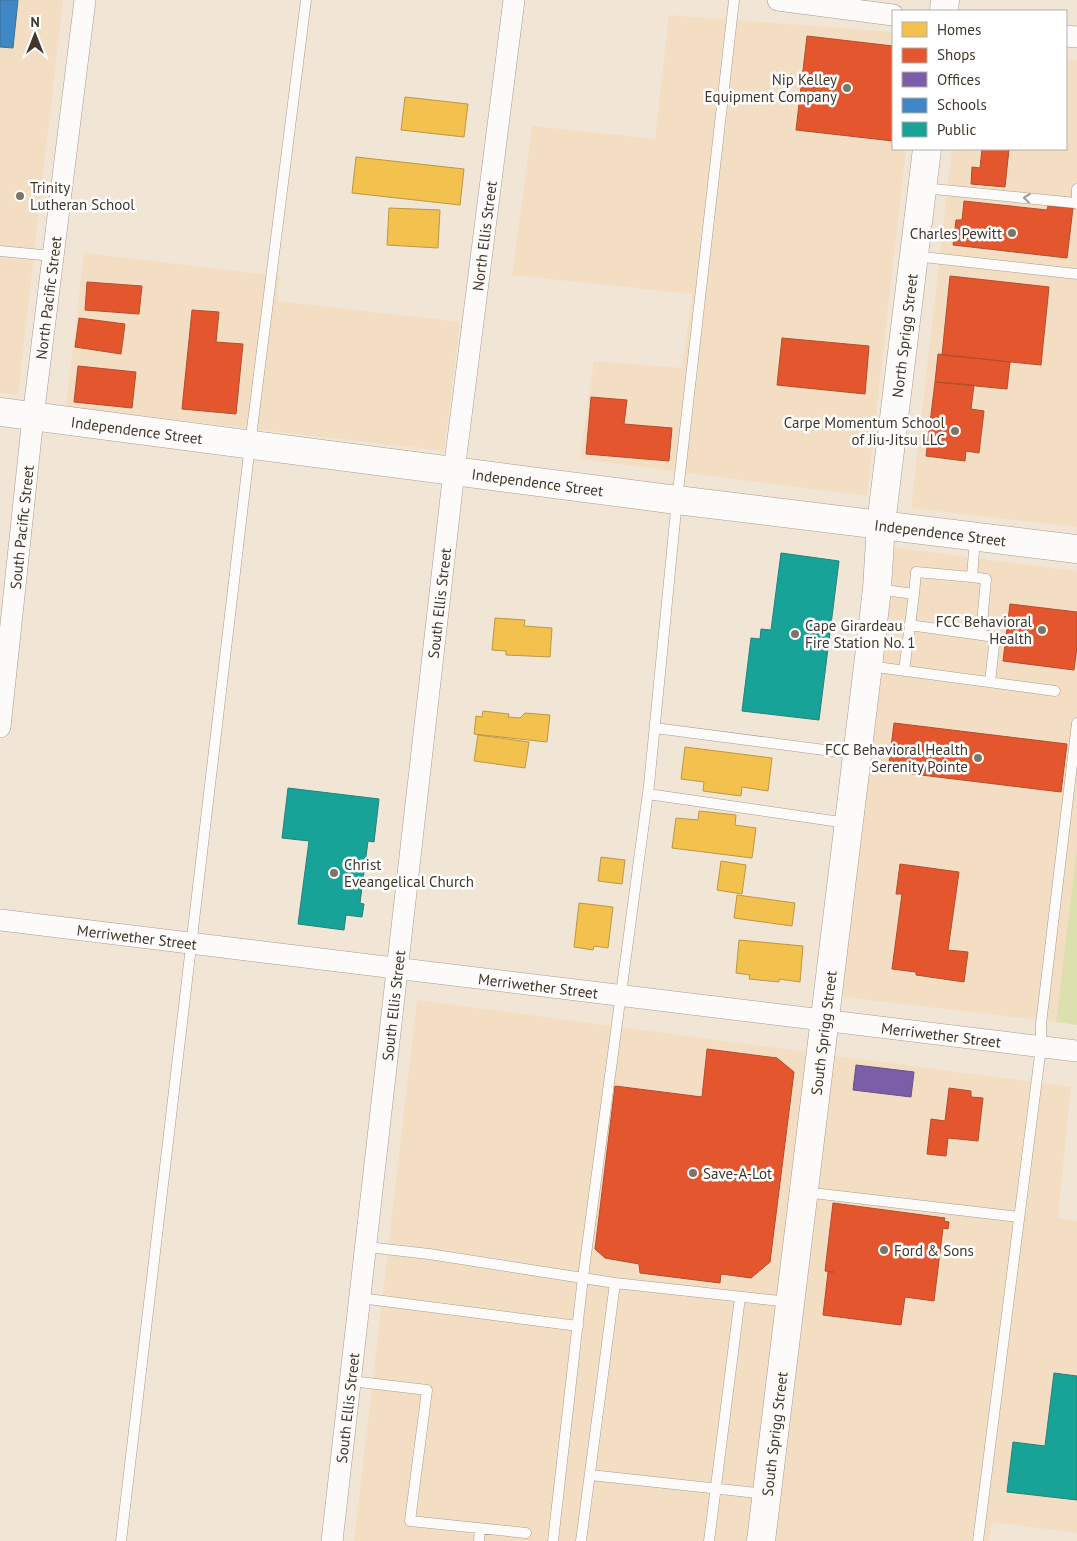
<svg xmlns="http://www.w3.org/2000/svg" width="1077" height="1541" font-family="'PT Sans',sans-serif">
<rect width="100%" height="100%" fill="#f1e5d5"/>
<!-- built -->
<path fill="#f3dec3" d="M 0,0 L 63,0 L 18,395 L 0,393 Z
M 669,15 L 893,32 L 893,149 L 906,149 L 867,496 L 580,459 L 594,361 L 682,368 L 692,294 L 512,275 L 532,126 L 655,139 Z
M 1066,59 L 1077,60 L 1077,527 L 911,508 L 952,149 L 1066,149 Z
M 84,253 L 280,276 L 277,301 L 460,322 L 444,451 L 66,407 Z
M 891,547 L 1077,571 L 1077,847 L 1056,1022 L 835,996 Z
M 417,1000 L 1071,1087 L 1058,1218 L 1077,1221 L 1077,1533 L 992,1522 L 989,1541 L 354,1541 Z"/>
<!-- green -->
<path fill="#dbe0ae" d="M 1077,847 L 1077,1025 L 1056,1022 Z"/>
<!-- homes -->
<path fill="#f2c14e" stroke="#bc9844" d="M 405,97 L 468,104 L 464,137 L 401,130 Z
M 356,157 L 464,169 L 460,205 L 352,193 Z
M 389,208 L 440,210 L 438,248 L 387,245 Z
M 495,618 L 525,620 L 524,626 L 552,628 L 550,657 L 506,655 L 506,651 L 492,650 Z
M 483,711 L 509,714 L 508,717 L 520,718 L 525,713 L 550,715 L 547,742 L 474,734 L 476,716 L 482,717 Z
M 478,735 L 529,742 L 525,768 L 474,761 Z
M 685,747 L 772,758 L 768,791 L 742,787 L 741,796 L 703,791 L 704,782 L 681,779 Z
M 699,811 L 736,815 L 735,825 L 756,828 L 752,858 L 672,848 L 676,818 L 698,820 Z
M 601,857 L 625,860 L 622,884 L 598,881 Z
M 721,861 L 746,865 L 742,894 L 717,890 Z
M 737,895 L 795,903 L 792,926 L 734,918 Z
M 579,903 L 613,907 L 608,948 L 594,946 L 593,950 L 574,947 Z
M 739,940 L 803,946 L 800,982 L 779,979 L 779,982 L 749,979 L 750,975 L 736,973 Z"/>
<!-- shops -->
<path fill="#e4572e" stroke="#b24d2d" d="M 807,36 L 893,46 L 893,141 L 796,130 Z
M 982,149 L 1009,149 L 1005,187 L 971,184 L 972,167 L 980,168 Z
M 964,201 L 1047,210 L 1048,206 L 1073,208 L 1067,258 L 953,245 L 956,220 L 962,220 Z
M 950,276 L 1049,287 L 1041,365 L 942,355 Z
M 87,282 L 142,286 L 139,314 L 85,310 Z
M 192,310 L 219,312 L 216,342 L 243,344 L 236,414 L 182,409 Z
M 79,318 L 125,324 L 121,354 L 75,347 Z
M 782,338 L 869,346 L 865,394 L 777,385 Z
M 938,354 L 1010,362 L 1007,389 L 935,382 Z
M 78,366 L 136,372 L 132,408 L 74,402 Z
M 935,382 L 974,385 L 971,409 L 984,411 L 979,453 L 966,451 L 965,461 L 926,456 Z
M 591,397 L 627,400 L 624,424 L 672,428 L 669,461 L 586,454 Z
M 1010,604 L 1077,612 L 1077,647 L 1074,670 L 1003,661 Z
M 894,723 L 1067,744 L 1061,792 L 888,771 Z
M 900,864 L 959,872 L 948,950 L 968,952 L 964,982 L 916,975 L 916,972 L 892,969 L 902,894 L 896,894 Z
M 707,1049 L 777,1058 L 794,1072 L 770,1262 L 751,1278 L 721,1274 L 720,1283 L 640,1273 L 639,1264 L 605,1258 L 595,1249 L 615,1086 L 702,1097 Z
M 949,1088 L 971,1091 L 971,1097 L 983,1098 L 978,1141 L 948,1138 L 946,1156 L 927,1154 L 931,1119 L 945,1121 Z
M 833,1203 L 945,1218 L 944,1221 L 949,1222 L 948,1229 L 943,1228 L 934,1301 L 905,1297 L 901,1325 L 823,1315 L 828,1272 L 834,1272 L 825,1271 Z"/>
<!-- offices -->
<path fill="#7b5ea7" stroke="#695282" d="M 856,1065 L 914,1072 L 911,1097 L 853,1090 Z"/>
<!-- schools -->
<path fill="#3f88c5" stroke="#3f7097" d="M 0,0 L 18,0 L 13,48 L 0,47 Z"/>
<!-- public -->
<path fill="#17a398" stroke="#238377" d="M 781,553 L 839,561 L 819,720 L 742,711 L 751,638 L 760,639 L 761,629 L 771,630 Z
M 288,788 L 379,799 L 374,842 L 368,841 L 360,903 L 364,904 L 362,917 L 346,915 L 344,930 L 298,924 L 309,841 L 282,838 Z
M 1054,1373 L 1077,1376 L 1077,1500 L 1007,1492 L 1013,1442 L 1045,1446 Z"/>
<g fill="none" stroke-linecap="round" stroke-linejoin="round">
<defs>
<path id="lane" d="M 923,188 L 1076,203
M 1077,189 L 1077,204
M 0,251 L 53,256
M 914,256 L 1077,274
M 972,577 L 986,579 L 981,635 L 995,637 L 990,682
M 877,589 L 914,594 L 904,671
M 914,594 L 916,572 L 972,577 L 975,538
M 909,625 L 981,635
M 869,666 L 1055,691
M 655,728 L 855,754
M 648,794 L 847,823
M 804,1192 L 1019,1217
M 367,1247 L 429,1254 L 615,1283 L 789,1302
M 360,1298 L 578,1326
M 351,1381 L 427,1390 L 410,1521 L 526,1533
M 590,1475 L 766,1494
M 121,1541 L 250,445 L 306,0
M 479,1541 L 480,1529
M 553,1541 L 583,1277 L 649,785 L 677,500 L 734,0
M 581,1541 L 615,1283
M 709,1541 L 740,1297
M 978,1541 L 1041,1047 L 1041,1024 L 1077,723"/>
<g id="street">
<path d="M 778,0 L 893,15"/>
<path d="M 1066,36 L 1077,37"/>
<path id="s1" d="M 0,727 L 33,417 L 85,0"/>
<path id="s2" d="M 0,920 L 1077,1051"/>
<path id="s3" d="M 332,1541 L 454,471 L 514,0"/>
</g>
<g id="secondary">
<path d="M 944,11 L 945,0"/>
<path id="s4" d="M 0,412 L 677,500 L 1077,549"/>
<path id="s5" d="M 761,1541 L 868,666 L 877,589 L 881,524 L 927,149"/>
</g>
</defs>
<!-- lane casing -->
<use href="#lane" stroke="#a69c91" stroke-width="11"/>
<!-- street casing -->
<use href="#street" stroke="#a69c91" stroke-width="22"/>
<!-- secondary casing -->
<use href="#secondary" stroke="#a69c91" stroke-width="29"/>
<!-- lane -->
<use href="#lane" stroke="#fdfbf9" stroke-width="10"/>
<!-- street -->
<use href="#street" stroke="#fdfbf9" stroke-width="21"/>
<!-- secondary -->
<use href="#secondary" stroke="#fdfbf9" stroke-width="28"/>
</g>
<!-- one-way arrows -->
<defs><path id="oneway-chevron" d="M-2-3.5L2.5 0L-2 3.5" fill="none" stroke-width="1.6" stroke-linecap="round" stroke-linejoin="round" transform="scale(1.25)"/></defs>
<use stroke="#9e9992" href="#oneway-chevron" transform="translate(1027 198) rotate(-174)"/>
<!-- markers -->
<g fill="#7d7466" stroke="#fff" stroke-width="2">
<circle cx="847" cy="88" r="5"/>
<circle cx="20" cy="196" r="5"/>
<circle cx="1012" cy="233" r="5"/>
<circle cx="955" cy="431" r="5"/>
<circle cx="1042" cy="630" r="5"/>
<circle cx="795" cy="634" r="5"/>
<circle cx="978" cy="758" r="5"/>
<circle cx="334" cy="873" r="5"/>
<circle cx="693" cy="1173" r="5"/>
<circle cx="884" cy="1250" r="5"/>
</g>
<g text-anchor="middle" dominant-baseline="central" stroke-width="5" stroke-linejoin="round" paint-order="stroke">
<!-- poi labels -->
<g font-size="15" fill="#3f372b" stroke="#fff" text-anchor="end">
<text x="837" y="79">Nip Kelley<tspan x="837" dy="17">Equipment Company</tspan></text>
<text x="30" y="187" text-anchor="start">Trinity<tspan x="30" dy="17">Lutheran School</tspan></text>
<text x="1002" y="233">Charles Pewitt</text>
<text x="945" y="422">Carpe Momentum School<tspan x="945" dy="17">of Jiu-Jitsu LLC</tspan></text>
<text x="1032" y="621">FCC Behavioral<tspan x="1032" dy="17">Health</tspan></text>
<text x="805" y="625" text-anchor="start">Cape Girardeau<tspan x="805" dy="17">Fire Station No. 1</tspan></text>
<text x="968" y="749">FCC Behavioral Health<tspan x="968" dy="17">Serenity Pointe</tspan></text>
<text x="344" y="864" text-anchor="start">Christ<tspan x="344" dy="17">Eveangelical Church</tspan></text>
<text x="703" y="1173" text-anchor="start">Save-A-Lot</text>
<text x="894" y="1250" text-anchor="start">Ford &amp; Sons</text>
</g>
<!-- street labels -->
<g font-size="15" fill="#3f372b" stroke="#fff">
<text stroke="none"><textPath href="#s3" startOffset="1314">North Ellis Street</textPath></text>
<text stroke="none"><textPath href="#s1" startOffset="432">North Pacific Street</textPath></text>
<text stroke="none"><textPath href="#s5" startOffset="1214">North Sprigg Street</textPath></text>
<text stroke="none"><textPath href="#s4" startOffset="138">Independence Street</textPath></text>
<text stroke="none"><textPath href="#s4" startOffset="542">Independence Street</textPath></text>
<text stroke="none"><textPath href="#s1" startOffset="201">South Pacific Street</textPath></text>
<text stroke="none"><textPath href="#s4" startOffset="948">Independence Street</textPath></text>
<text stroke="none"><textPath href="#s3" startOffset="944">South Ellis Street</textPath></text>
<text stroke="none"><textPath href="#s2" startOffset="138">Merriwether Street</textPath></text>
<text stroke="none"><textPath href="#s2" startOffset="542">Merriwether Street</textPath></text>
<text stroke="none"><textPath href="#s3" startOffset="539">South Ellis Street</textPath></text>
<text stroke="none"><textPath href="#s5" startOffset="512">South Sprigg Street</textPath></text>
<text stroke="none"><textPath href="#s2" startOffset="948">Merriwether Street</textPath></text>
<text stroke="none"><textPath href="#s3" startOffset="134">South Ellis Street</textPath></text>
<text stroke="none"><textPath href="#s5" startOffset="108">South Sprigg Street</textPath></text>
</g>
</g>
<!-- legend -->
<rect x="892" y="10" width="175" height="140" fill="#ffffff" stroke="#b2afaa"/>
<rect x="902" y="22" width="25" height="15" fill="#f2c14e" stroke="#b2afaa"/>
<text x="937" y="35" font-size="15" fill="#3f372b">Homes</text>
<rect x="902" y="48" width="25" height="15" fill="#e4572e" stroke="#b2afaa"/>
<text x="937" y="60" font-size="15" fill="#3f372b">Shops</text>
<rect x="902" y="72" width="25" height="15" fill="#7b5ea7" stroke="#b2afaa"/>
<text x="937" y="85" font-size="15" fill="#3f372b">Offices</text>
<rect x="902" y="98" width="25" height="15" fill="#3f88c5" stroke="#b2afaa"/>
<text x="937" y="110" font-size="15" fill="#3f372b">Schools</text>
<rect x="902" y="122" width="25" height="15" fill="#17a398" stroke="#b2afaa"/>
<text x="937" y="135" font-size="15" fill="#3f372b">Public</text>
<!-- north arrow -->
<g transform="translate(35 35)" stroke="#ffffff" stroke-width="4" paint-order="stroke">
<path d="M0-4L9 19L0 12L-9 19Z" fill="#3f372b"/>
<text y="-8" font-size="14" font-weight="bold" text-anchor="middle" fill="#3f372b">N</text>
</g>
</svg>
